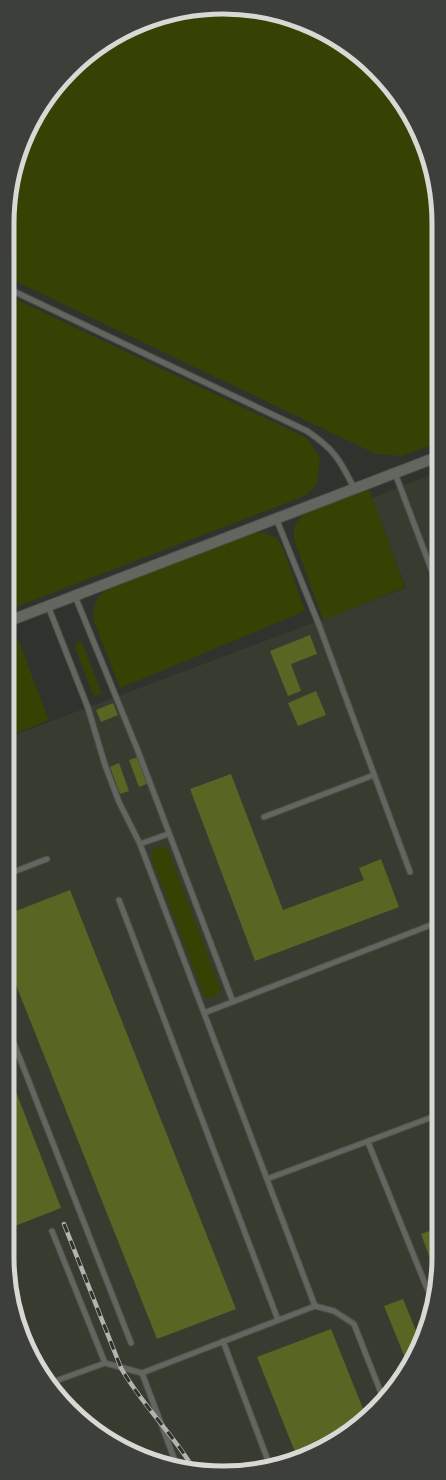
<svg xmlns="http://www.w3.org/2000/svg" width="446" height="1480" font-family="Roboto,sans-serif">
<rect width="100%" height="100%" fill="#30322d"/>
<!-- built -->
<path fill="#383b30" d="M 437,472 L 435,1299 L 403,1377 L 354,1428 L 279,1466 L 195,1471 L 127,1451 L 61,1400 L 23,1339 L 7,1257 L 9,737 L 406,588 L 372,498 Z"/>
<!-- green -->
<path fill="#364203" d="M 181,11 L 265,11 L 331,36 L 385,80 L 417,128 L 437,195 L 437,443 L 402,456 L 376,454 L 11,279 L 11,181 L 44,103 L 103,43 Z
M 11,297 L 307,438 L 320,458 L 317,484 L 307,495 L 10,609 Z
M 369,489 L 405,587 L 323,620 L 294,539 C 293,526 297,518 308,512 Z
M 263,532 L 277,538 L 282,546 L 305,611 L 120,688 L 94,621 C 92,606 96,599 107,589 L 254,533 Z
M 9,633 L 14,636 L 19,642 L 49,720 L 9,736 Z
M 79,641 L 83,645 L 102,694 L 94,696 L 75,648 L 76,642 Z
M 160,846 L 168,849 L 221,990 C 218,997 211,1000 204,996 L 151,856 L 155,848 Z"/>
<!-- building -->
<path fill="#576622" d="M 310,635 L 317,654 L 291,664 L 301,691 L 288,696 L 270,651 Z
M 316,691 L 326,715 L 298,726 L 288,703 Z
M 113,703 L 118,715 L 101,722 L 96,710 Z
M 138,757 L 149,783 L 139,787 L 129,760 Z
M 119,763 L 129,791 L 120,794 L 110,767 Z
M 231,774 L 283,910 L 364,880 L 359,868 L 381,859 L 399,907 L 255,961 L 190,789 Z
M 70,890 L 236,1309 L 157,1339 L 8,965 L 8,914 Z
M 8,1071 L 61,1208 L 7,1229 Z
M 435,1229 L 435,1272 L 421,1234 Z
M 403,1299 L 419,1338 L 408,1365 L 384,1306 Z
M 331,1329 L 366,1416 L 354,1429 L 297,1457 L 257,1357 Z"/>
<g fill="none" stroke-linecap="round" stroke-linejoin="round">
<defs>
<path id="lane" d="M 11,290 L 307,431 C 334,449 340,460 354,488
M 395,473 L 436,582
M 276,518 L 319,625 L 410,872
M 75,596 L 138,751 L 233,1002
M 48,606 L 88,708 L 105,765 L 119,802 L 140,844 L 315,1306
M 264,817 L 374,775
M 140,844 L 168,834
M 8,874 L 47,859
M 119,900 L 278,1320
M 204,1013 L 436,923
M 8,1028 L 131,1343
M 368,1142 L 426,1286 L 434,1301
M 267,1179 L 435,1116
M 52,1231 L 105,1363
M 223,1341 L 270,1466
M 142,1373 L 177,1466
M 50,1383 L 105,1363 L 142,1373 L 315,1306 L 334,1311 L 354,1324 L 383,1398"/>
<path id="street" d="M 9,621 L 437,457"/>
</defs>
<!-- lane casing -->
<use href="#lane" stroke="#4e4f4b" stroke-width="7"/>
<!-- street casing -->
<use href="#street" stroke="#4e4f4b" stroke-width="12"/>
<!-- lane -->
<use href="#lane" stroke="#63655f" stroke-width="5"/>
<!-- street -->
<use href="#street" stroke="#63655f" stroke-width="10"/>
<defs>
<path id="rail" d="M 434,636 L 436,641
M 64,1224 L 121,1368 C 142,1405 174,1435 195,1471"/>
</defs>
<!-- rail casing -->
<use href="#rail" stroke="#b3b4b0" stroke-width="4.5"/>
<!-- rail -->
<use href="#rail" stroke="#30322d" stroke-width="3" stroke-dasharray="9" stroke-linecap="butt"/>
</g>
<!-- crop -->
<path d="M0 0H446V1480H0ZM223 14H223A209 209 0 0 1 432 223V1257A209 209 0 0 1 223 1466H223A209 209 0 0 1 14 1257V223A209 209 0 0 1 223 14Z" fill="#3d3f3a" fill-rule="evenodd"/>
<path fill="none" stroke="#d8d9d5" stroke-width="5" d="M223 14H223A209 209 0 0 1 432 223V1257A209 209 0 0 1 223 1466H223A209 209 0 0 1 14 1257V223A209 209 0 0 1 223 14Z"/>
</svg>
